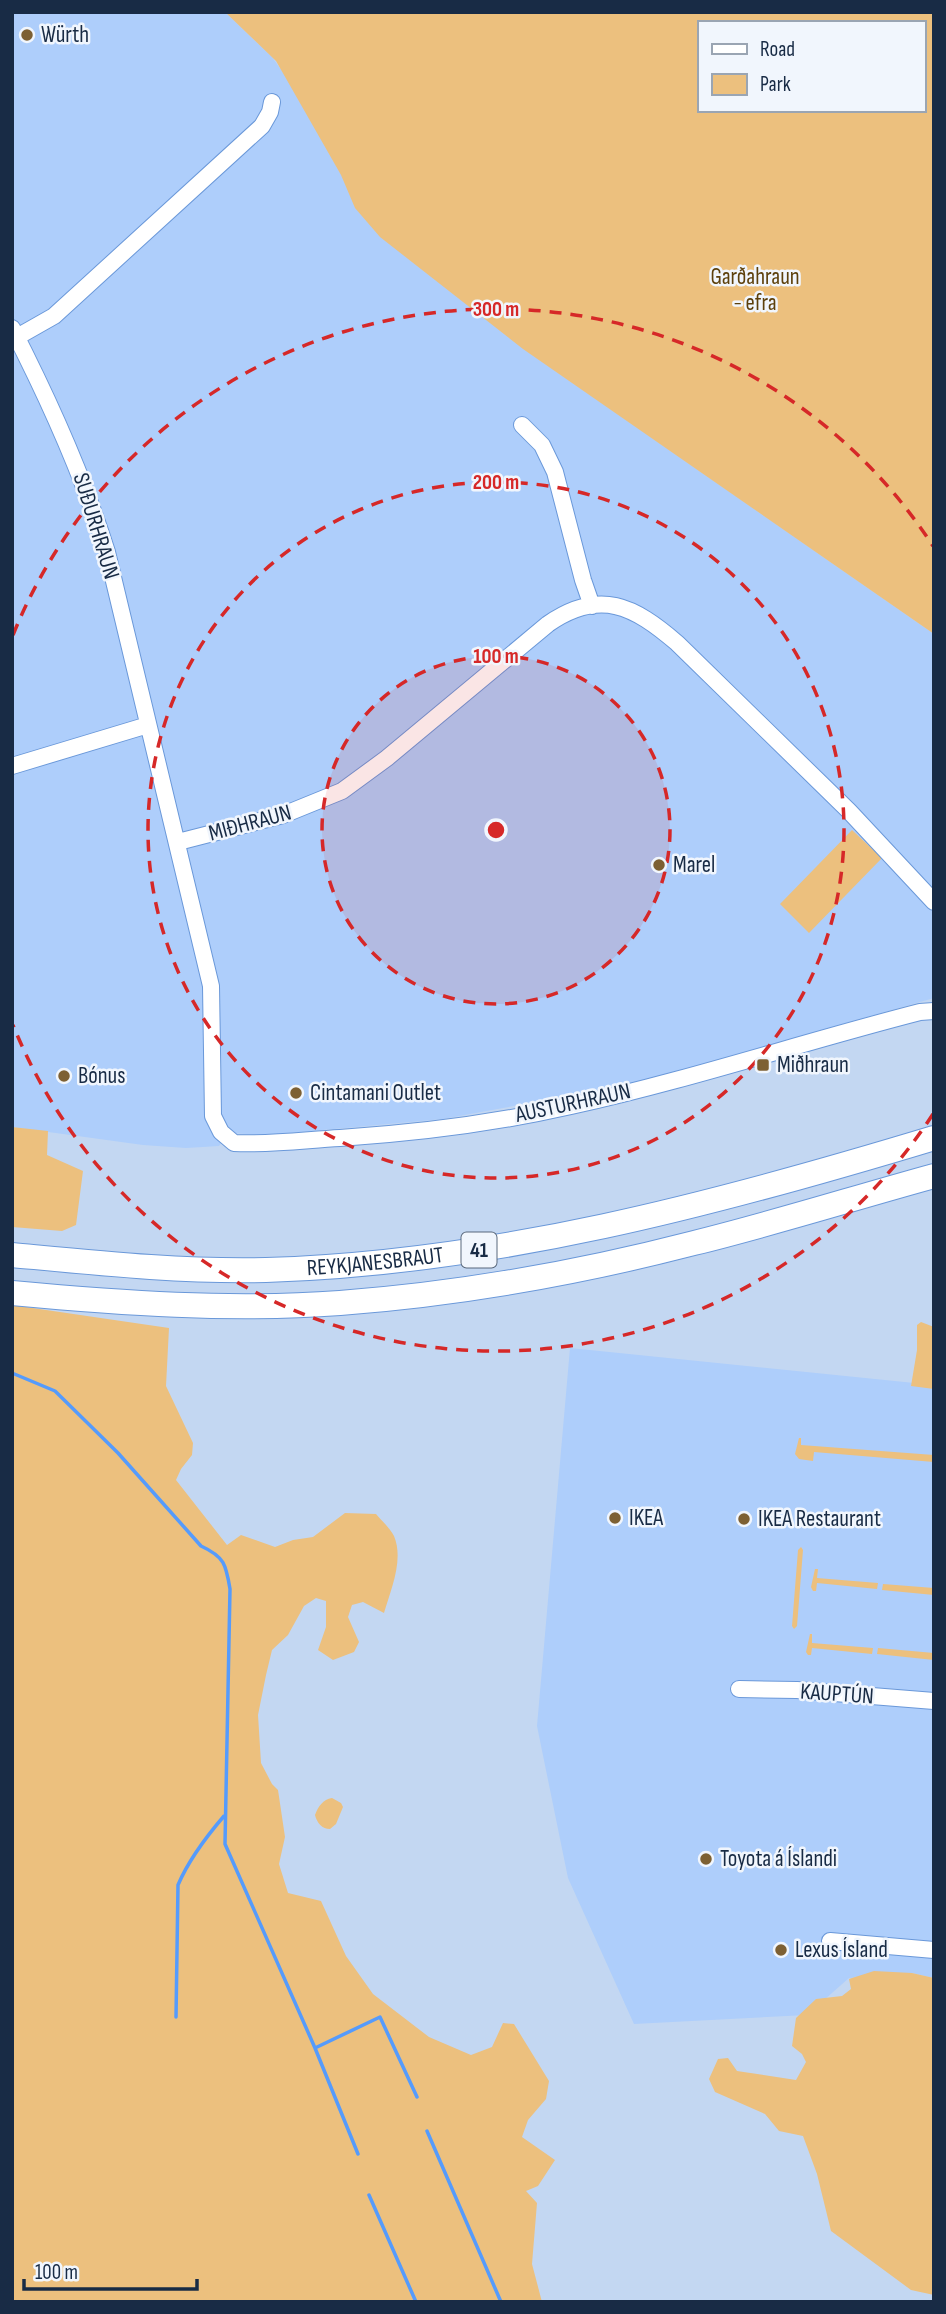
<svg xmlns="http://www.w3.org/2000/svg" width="946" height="2314" font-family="'Sofia Sans Condensed',sans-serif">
<rect width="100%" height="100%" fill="#c3d7f2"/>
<!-- built -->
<path fill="#aecefb" d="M 12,12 L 225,12 L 272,57 L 354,171 L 524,349 L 934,634 L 934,998 L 633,1084 L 443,1119 L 268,1135 L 228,1133 L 219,1146 L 186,1148 L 143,1145 L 12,1127 Z
M 570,1348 L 934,1385 L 934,1978 L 912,1973 L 849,1978 L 807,2015 L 634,2024 L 568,1878 L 537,1726 Z"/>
<!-- green -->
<path fill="#ecc07e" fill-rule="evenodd" d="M 225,12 L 934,12 L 934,634 L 523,349 L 380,237 L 355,208 L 341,175 L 276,61 ZM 699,23 L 923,23 L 923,110 L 699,110 Z
M 852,830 L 882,858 L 809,933 L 780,904 Z
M 12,1127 L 48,1131 L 47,1155 L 83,1171 L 76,1225 L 62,1231 L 12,1227 Z
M 12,1305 L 169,1328 L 166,1386 L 193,1443 L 192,1455 L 181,1469 L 176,1480 L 227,1545 L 241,1535 L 275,1547 L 293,1540 L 313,1537 L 345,1513 L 376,1514 C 381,1520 390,1528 394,1536 C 404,1560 391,1589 384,1613 L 363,1602 L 352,1605 L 348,1617 L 359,1642 L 354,1652 L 333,1660 L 318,1650 L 326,1627 L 326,1601 L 316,1598 L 304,1606 L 288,1635 L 272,1650 L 266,1675 L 258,1715 L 261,1763 L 272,1784 L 278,1790 L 285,1837 L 279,1864 L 288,1893 L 321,1901 L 346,1956 L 373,1994 L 429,2037 L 471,2055 L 492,2047 L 503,2023 L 514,2024 L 549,2081 L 546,2099 L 528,2120 L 522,2137 L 555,2160 L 538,2186 L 526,2191 L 537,2203 L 532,2264 L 542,2302 L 12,2302 Z
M 921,1322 L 934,1327 L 934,1389 L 911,1386 L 917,1350 L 917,1325 Z
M 799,1438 L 801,1438 L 801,1445 L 934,1455 L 934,1462 L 814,1452 L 813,1461 L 799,1459 L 795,1454 Z
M 801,1547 L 803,1550 L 797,1626 L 794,1629 L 792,1626 L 798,1550 Z
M 815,1569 L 818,1569 L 817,1578 L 878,1583 L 877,1589 L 817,1583 L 816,1591 L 813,1591 L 811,1587 Z
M 883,1584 L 934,1588 L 934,1595 L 882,1590 Z
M 810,1634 L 812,1634 L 812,1643 L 873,1648 L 872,1654 L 812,1648 L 811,1655 L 808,1655 L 806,1652 Z
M 878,1648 L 934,1653 L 934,1660 L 877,1654 Z
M 332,1798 L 341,1803 L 343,1807 L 336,1824 L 330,1829 C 322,1829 317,1823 315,1815 C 318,1807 323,1799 332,1798 Z
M 874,1971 L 912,1973 L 934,1978 L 934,2295 L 911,2290 L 831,2231 L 817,2174 L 803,2136 L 779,2131 L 765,2114 L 715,2092 L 709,2079 L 718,2059 L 728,2058 L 737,2071 L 796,2080 L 806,2062 L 802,2054 L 792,2046 L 796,2018 L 816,1999 L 842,1996 L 851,1989 L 849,1979 Z"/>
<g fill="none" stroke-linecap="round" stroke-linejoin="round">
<!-- stream -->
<path stroke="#559bfc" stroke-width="3.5" d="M 12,1373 L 55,1391 L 118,1453 L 201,1546 C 225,1557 226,1565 230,1589 L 225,1844 L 315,2048 L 358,2154
M 176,2017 L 178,1885 C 189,1859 206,1837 224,1816
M 315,2048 L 380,2017 L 417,2097
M 427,2131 L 501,2302
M 369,2195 L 416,2302"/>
<defs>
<path id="minor" d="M 12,328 C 50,402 82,473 107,552 L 211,986 L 213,1116 L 221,1132 L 234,1143 C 268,1145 305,1140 340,1138 C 417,1133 496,1123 571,1106 C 689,1080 803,1042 920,1012 L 934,1011
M 17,337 L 54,316 L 262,126 L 270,112 L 272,102
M 522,425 L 542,445 L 555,472 L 583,580 L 592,606
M 12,766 L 148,725
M 178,842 L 283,815 L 342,791 L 387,758 L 548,624 C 600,588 634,606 677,643 L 849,811 L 934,902
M 739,1689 L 797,1690 L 934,1701
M 830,1941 L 934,1950"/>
<g id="highway">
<path id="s1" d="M 12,1255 C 97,1263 181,1272 266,1270 C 495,1263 716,1204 934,1138"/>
<path d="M 12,1293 C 121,1303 230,1311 340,1303 C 459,1294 578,1273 694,1243 C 775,1223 854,1198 934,1176"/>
</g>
</defs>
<!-- minor casing -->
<use href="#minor" stroke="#6a98d9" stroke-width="18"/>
<!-- highway casing -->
<use href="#highway" stroke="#6a98d9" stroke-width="26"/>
<!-- minor -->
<use href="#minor" stroke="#fff" stroke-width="16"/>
<!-- highway -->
<use href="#highway" stroke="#fff" stroke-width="24"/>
</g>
<!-- distance rings -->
<circle cx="496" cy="830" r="174" fill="#d62828" fill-opacity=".12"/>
<g fill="none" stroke="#d62828" stroke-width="3.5" stroke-dasharray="12 9">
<circle cx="496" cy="830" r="174"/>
<circle cx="496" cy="830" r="348"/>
<path d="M933 1114A521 521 0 0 1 13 1025M13 635A521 521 0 0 1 933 546"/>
</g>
<!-- markers -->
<g fill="#7d6033" stroke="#f1f6fd" stroke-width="2.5">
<circle cx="27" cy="35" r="7"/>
<circle cx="659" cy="865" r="7"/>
<rect x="756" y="1058" width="14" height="14" rx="3.5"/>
<circle cx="64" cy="1076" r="7"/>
<circle cx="296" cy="1093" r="7"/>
<circle cx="615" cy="1518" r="7"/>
<circle cx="744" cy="1519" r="7"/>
<circle cx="706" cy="1859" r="7"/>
<circle cx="781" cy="1950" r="7"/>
</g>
<g text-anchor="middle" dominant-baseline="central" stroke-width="5" stroke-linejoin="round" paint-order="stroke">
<!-- shield labels -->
<rect fill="#f1f6fd" stroke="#59687c" stroke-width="2" x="461.5" y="1232.5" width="35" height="35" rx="5"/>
<g font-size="21" font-weight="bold" fill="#182b45">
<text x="479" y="1250">41</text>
</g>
<!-- poi labels -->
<g font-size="23" fill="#182b45" stroke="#f1f6fd" text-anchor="start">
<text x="41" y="35">Würth</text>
<text x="673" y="865">Marel</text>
<text x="777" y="1065">Miðhraun</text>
<text x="78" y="1076">Bónus</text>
<text x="310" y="1093">Cintamani Outlet</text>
<text x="629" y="1518">IKEA</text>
<text x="758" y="1519">IKEA Restaurant</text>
<text x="720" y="1859">Toyota á Íslandi</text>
<text x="795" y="1950">Lexus Ísland</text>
</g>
<!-- park labels -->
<g font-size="23" fill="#5d400b" stroke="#f1f6fd">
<text x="755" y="277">Garðahraun<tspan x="755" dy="26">- efra</tspan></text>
</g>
<!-- street labels -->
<g font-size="23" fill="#182b45" stroke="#f1f6fd">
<text transform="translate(96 526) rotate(73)">SUÐURHRAUN</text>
<text transform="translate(250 823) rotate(-15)">MIÐHRAUN</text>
<text transform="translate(573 1103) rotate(-12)">AUSTURHRAUN</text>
<text stroke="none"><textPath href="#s1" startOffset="364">REYKJANESBRAUT</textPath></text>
<text transform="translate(837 1694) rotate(4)">KAUPTÚN</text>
</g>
</g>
<circle cx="496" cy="830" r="10" fill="#d62828" stroke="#f1f6fd" stroke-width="3.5"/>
<g font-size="21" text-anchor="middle" font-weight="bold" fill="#d62828" stroke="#f1f6fd" stroke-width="5" stroke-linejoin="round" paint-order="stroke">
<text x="496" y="316">300 m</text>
<text x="496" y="489">200 m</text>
<text x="496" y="663">100 m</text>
</g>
<!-- border -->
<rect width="946" height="2314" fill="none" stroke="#182b45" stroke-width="28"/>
<!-- legend -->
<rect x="698" y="21" width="228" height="91" fill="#f1f6fd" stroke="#9aa5b3" stroke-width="2"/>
<rect x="712" y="44" width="35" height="10" fill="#ffffff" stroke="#9aa5b3" stroke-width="2"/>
<text x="760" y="56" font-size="21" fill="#182b45">Road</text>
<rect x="712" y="74" width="35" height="21" fill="#ecc07e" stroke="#9aa5b3" stroke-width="2"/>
<text x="760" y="91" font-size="21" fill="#182b45">Park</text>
<!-- scale -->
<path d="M24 2279v10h173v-10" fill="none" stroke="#182b45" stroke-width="3.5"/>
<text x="35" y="2279" font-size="21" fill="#182b45" stroke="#f1f6fd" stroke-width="5" paint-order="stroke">100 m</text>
</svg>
